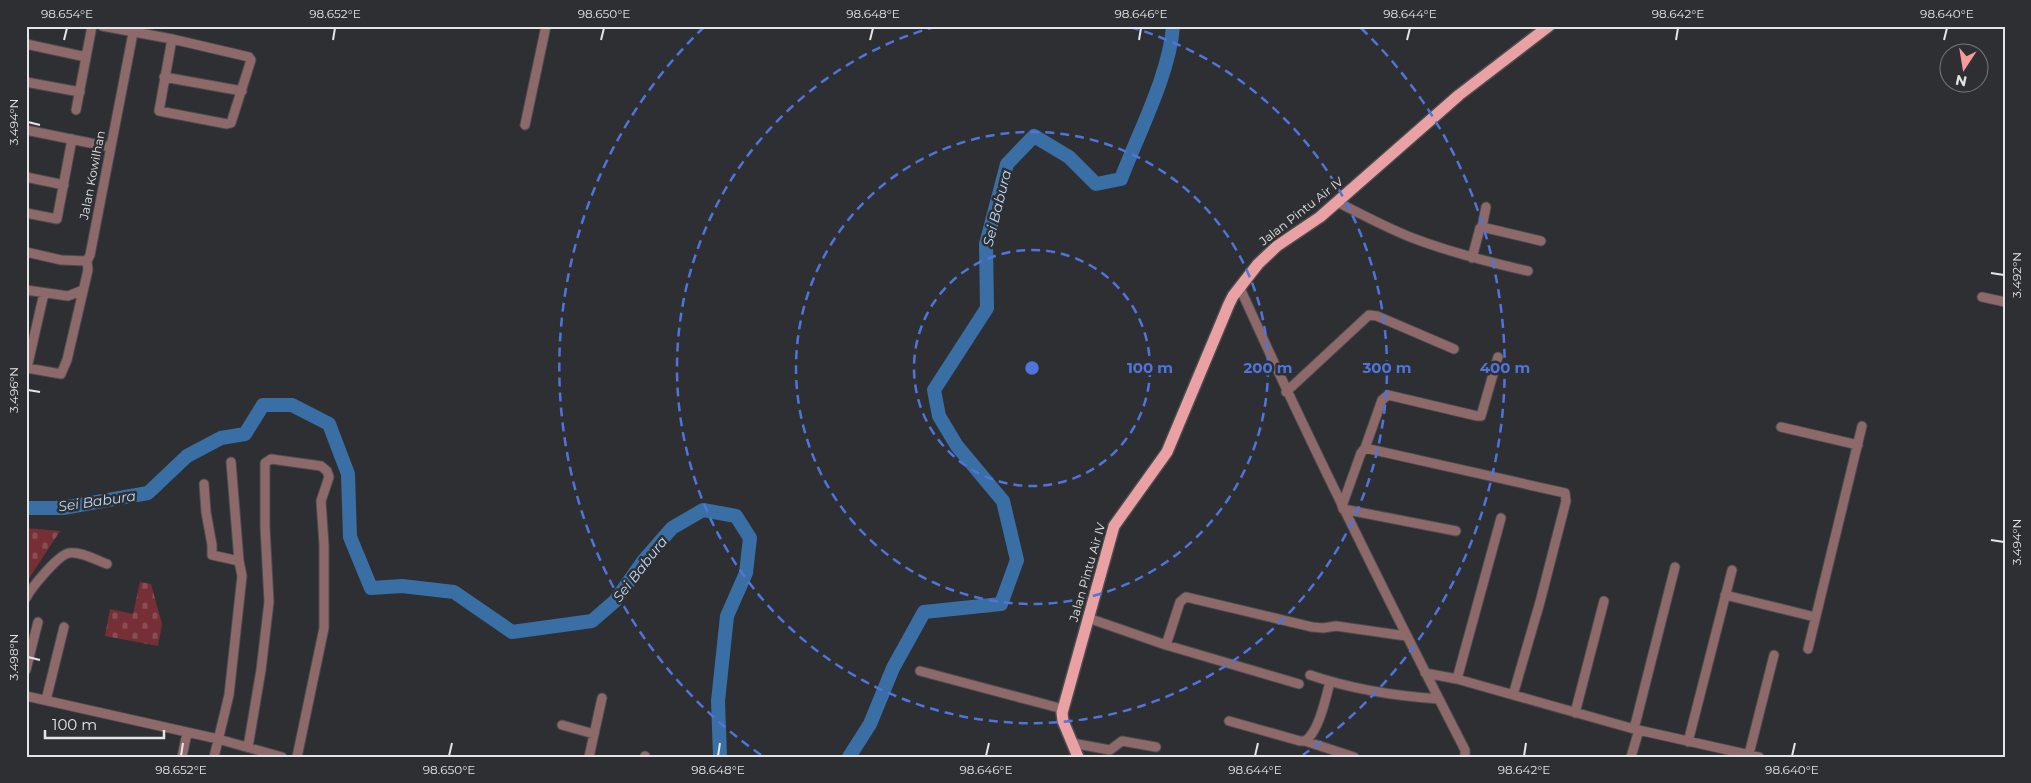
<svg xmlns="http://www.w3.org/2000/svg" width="2031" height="783" font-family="Montserrat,sans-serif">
<defs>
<pattern id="cemetery-stones" width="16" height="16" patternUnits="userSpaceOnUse" patternTransform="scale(1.25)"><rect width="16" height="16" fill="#762f36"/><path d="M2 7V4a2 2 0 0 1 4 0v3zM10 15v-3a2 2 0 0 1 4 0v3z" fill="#894d53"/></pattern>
</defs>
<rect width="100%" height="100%" fill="#2e2f32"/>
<!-- cemetery -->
<path fill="url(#cemetery-stones)" d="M 26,528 L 60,531 L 26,583 Z
M 140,582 L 151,584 L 162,624 L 158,646 L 105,636 L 110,609 L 133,614 Z"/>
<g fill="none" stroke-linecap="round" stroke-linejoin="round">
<!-- river -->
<path stroke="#396fa5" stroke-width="14" d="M 26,508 L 63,508 L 148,493 L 187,456 L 221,438 L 245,434 L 263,405 L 292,405 L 329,424 L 348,474 L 350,537 L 371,588 L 402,586 L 454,592 L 512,632 L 592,621 L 615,601 L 644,560 L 672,528 L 703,510 L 736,516 L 750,538 L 746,573 L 727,616 L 718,701 L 720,757
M 849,757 L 870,724 L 893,668 L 924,612 L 1001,604 L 1017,560 L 1003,501 L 957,446 L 939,416 L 934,390 L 987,308 L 986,244 L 1007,164 L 1034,136 L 1069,157 L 1096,184 L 1121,179 C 1138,134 1170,73 1173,26"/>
<defs>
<path id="minor" d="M 102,26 L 172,39 L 249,57 L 251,60 L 231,123 L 227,124 L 159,111 L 172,39
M 26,44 L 86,57
M 164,77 L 242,91
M 26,82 L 80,92
M 76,110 L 92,26
M 525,125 L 546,26
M 26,130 L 110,147
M 26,177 L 64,185
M 1337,202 C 1361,214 1385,227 1410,237 C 1449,252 1488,262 1528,271
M 26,213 L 57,219 L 72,139
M 1482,227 L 1486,207
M 26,252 L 61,260 L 87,261 L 90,255 L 133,33
M 1472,258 L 1480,228 L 1482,227 L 1541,241
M 1240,288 C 1310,444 1387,598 1465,750 L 1465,757
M 26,290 L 68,296 L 83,290
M 44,293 L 27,368 L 61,374 L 67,360 L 88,270 L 87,261
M 1982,297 L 2005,302
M 1286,392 L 1369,315 L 1377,316 L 1454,349
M 1781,427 L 1858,445
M 1365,448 L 1382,400 L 1388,395 L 1477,416 L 1481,416 L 1498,357
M 204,484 L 206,512 L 212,545 L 212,555 L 239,561
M 1342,506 L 1361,453 L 1365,448 L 1565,493 L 1566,501 L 1540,602 L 1513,695
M 1343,509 L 1456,531
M 1725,595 L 1815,617
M 26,598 C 31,588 58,555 69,553 C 80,551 96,560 107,564
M 1088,618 L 1166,645 L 1299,684
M 1166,645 L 1180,602 L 1186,597 L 1312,627 L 1323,628 L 1336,626 L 1406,636
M 1808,649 L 1862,426
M 26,670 L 38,622
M 920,671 L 1063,709
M 1425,673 L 1457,679 L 1634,729 L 1759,757
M 1310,675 C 1351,689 1395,696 1439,699
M 1457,679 L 1501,518
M 26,696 L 218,739 L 282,757
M 46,700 L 64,627
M 1575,713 L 1604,601
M 1229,721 L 1300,741 L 1305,741 L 1354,757
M 562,725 L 594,734
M 1634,729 L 1675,567
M 1305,741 C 1319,732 1326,697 1330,682
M 1688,742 L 1732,570
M 1072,743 L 1110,750 L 1122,741 L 1156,747
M 248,747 L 261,670 L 269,602 L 265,527 L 265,463 L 271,459 L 321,466 L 327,471 L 329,477 L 321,501 L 324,545 L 324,628 L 297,757
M 1749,754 L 1774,655
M 645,756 L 645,757
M 182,757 L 187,733
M 214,757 L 229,695 L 242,576 L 239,561 L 231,462
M 589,757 L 602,698
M 1631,757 L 1639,730"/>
<path id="major" d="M 1078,757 L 1063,721 L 1062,713 L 1114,526 L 1167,452 L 1229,304 L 1233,296 L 1258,264 L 1277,246 L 1320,217 L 1459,95 L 1549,26"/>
</defs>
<!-- minor casing -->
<use href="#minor" stroke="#4b4c4f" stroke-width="11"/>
<!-- major casing -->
<use href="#major" stroke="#4b4c4f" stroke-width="14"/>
<!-- minor -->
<use href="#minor" stroke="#8d696a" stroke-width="9"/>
<!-- major -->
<use href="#major" stroke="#eaa1a3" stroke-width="11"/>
</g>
<!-- ticks -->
<path fill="none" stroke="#e4e5e7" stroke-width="2" d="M 64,40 L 67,28M 333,40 L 335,28M 601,40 L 604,28M 870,40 L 873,28M 1139,40 L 1141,28M 1407,40 L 1410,28M 1676,40 L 1678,28M 1944,40 L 1947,28M 28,122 L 40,125M 1991,273 L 2004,275M 28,390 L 40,392M 1991,540 L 2004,542M 28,657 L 40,660M 181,756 L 183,743M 449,756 L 452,743M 718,756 L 720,743M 986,756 L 989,743M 1255,756 L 1258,743M 1524,756 L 1526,743M 1792,756 L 1795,743"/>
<!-- distance rings -->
<g fill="none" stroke="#4f74dc" stroke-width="2.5" stroke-dasharray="9 6">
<circle cx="1032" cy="368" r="118"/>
<circle cx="1032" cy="368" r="236"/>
<path d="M1130 27A355 355 0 1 1 934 27"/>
<path d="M761 755A473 473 0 0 1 703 28M1361 28A473 473 0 0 1 1303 755"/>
</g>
<g text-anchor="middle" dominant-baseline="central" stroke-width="5" stroke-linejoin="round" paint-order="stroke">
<!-- street labels -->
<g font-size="12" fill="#e4e5e7" stroke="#2e2f32">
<text transform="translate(92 175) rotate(-79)">Jalan Kowilhan</text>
<text transform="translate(1301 211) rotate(-38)">Jalan Pintu Air IV</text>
<text transform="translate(1087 572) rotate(-74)">Jalan Pintu Air IV</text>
</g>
<!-- water labels -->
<g font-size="14" font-style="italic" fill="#bfdcfc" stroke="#2e2f32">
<text transform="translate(997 208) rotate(-76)">Sei Babura</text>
<text transform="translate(97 501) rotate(-8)">Sei Babura</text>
<text transform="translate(640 569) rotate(-52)">Sei Babura</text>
</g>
</g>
<circle cx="1032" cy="368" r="8" fill="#4f74dc" stroke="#2e2f32" stroke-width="2.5"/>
<g font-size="15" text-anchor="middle" font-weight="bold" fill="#4f74dc" stroke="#2e2f32" stroke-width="5" stroke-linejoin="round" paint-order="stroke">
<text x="1150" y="373">100 m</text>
<text x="1268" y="373">200 m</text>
<text x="1387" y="373">300 m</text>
<text x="1505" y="373">400 m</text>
</g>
<!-- border -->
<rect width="2031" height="783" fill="none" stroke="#2e2f32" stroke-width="55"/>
<!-- north arrow -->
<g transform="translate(1964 68) rotate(192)"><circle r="24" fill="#2e2f32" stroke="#77787a"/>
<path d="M0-4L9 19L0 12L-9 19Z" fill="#f59b9e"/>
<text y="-8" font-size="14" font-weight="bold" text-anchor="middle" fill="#e4e5e7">N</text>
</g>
<!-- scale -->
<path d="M45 730v8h119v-8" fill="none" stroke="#e4e5e7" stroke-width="2.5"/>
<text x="52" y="730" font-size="15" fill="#e4e5e7" stroke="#2e2f32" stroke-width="4" paint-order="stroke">100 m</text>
<rect x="28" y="28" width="1976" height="728" fill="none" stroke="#e4e5e7" stroke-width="2"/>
<g font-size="12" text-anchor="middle" fill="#e4e5e7">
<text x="67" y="18">98.654°E</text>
<text x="335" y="18">98.652°E</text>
<text x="604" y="18">98.650°E</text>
<text x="873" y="18">98.648°E</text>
<text x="1141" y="18">98.646°E</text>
<text x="1410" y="18">98.644°E</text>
<text x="1678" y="18">98.642°E</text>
<text x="1947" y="18">98.640°E</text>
<text transform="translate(14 122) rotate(-90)" y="4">3.494°N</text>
<text transform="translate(2017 275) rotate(-90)" y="4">3.492°N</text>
<text transform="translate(14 390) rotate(-90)" y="4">3.496°N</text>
<text transform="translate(2017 542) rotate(-90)" y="4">3.494°N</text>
<text transform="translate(14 657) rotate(-90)" y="4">3.498°N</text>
<text x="181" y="774">98.652°E</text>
<text x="449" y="774">98.650°E</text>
<text x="718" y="774">98.648°E</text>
<text x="986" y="774">98.646°E</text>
<text x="1255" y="774">98.644°E</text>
<text x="1524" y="774">98.642°E</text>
<text x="1792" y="774">98.640°E</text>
</g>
</svg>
